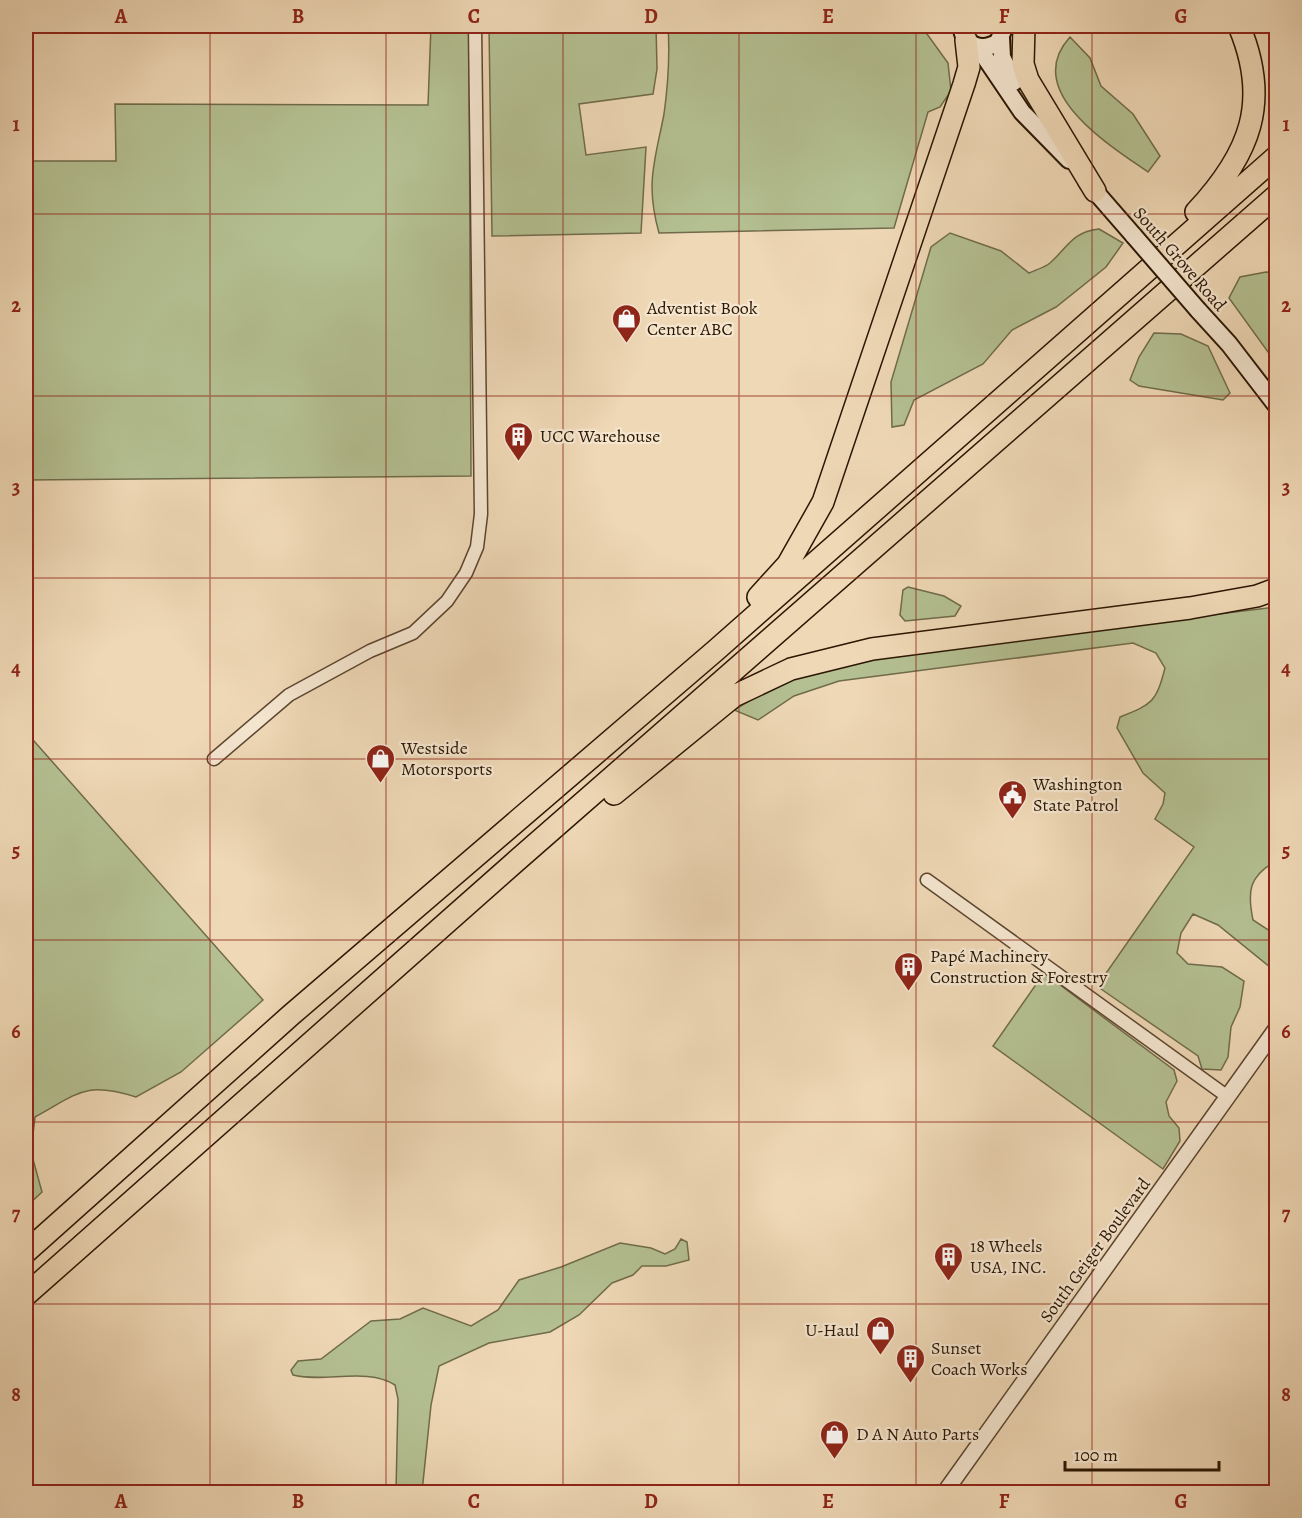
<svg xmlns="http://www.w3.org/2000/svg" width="1302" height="1518" font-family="Alegreya,serif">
<rect width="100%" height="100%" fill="#efd8b6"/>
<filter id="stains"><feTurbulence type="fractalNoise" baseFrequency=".00333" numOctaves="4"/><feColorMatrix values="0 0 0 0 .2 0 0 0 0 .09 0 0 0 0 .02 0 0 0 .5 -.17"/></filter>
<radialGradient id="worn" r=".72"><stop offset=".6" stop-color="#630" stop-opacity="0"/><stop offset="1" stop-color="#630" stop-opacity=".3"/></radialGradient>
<!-- green -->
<path fill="#b4c092" stroke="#706b4a" stroke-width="1.5" d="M 431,26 L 469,26 L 471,476 L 26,480 L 26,161 L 116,161 L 115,104 L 428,105 Z
M 489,26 L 656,26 L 657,69 L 653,94 L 579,104 L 586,155 L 646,147 L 641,233 L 492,236 Z
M 668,26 L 922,27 L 948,63 L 951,91 L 940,107 L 928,112 L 894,228 L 659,233 C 645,183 655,161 664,114 C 668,85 670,55 668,26 Z
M 1070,37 L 1090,58 L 1101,86 L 1133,114 L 1160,156 L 1148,172 C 1109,145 1021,91 1070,37 Z
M 1099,229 L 1123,243 L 1106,267 L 1056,307 L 1012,330 L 983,364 L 914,400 L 904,425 L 892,427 L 891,382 L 931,247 L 950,233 L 1001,251 L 1029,273 C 1035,270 1044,268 1050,263 C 1068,247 1072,232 1099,229 Z
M 1266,272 L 1276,273 L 1276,363 L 1229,298 L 1240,277 Z
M 1154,333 L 1181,334 L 1208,346 L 1230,393 L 1223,400 L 1139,386 L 1130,380 L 1139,357 Z
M 908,587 L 944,596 L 961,606 L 955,616 L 905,621 L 900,615 L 903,590 Z
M 1276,607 L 1276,861 C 1249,876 1247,891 1253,920 L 1276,935 L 1276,970 L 1270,967 L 1218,925 L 1193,914 L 1181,933 L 1177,953 L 1188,964 L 1222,967 L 1244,981 L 1240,1007 L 1231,1027 L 1228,1057 L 1221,1070 L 1202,1069 L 1198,1056 L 1101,989 L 1102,979 L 1194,847 L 1155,819 L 1163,804 L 1165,793 L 1143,773 L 1117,728 L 1120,717 C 1152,704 1156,703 1165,668 L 1156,653 L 1133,643 L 839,681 L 794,696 L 758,720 L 734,710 L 776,685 L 834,666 L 889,654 Z
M 26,732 L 263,1000 L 181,1072 L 136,1097 C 85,1081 79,1093 35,1117 L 31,1152 L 42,1192 L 26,1207 Z
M 1044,973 L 1174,1070 L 1177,1081 L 1166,1102 L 1169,1116 L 1179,1128 L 1180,1141 L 1163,1169 L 993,1046 Z
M 681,1239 L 687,1242 L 689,1260 L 666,1266 L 642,1266 L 633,1275 L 612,1283 L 579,1315 L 550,1332 L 489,1343 L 439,1366 L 431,1405 L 422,1492 L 396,1492 L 398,1399 L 395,1385 C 367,1367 325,1383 293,1375 L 291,1370 L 298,1361 L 321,1359 L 371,1321 L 400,1319 L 423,1308 L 471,1326 L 498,1310 L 519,1280 L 561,1267 L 620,1243 L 651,1248 L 665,1254 L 675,1249 Z"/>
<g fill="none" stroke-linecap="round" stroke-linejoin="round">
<defs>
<path id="minor" d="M 214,759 L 289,695 L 370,651 L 413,633 L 447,601 L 466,573 L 477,547 L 481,514 L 475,26
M 927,880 L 1228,1097"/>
<path id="tertiary" d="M 945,1492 L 1276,1029"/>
<path id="secondary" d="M 961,26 C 964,45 981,53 998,42 L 1005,26
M 1001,38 L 1002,57 L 1014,82
M 978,47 L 1022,112 L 1069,160
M 1087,182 L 1134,236
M 1198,310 L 1229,344 L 1276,405"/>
<path id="motorway" d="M 1024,26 L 1023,64 L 1028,80 L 1095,191
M 1196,212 C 1250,154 1271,102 1239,26
M 758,597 L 788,564 L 823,502 L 964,84 L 969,67 L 966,40
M 614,794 L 734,696 L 791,669 L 872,649 L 1190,608 L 1257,596 L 1276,589
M 26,1252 L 291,1015 L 715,651 L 1276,157
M 26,1295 L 514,863 L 1276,196"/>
</defs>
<!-- minor casing -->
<use href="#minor" stroke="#5c462f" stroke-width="15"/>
<!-- tertiary casing -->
<use href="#tertiary" stroke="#5c462f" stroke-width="18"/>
<!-- secondary casing -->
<use href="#secondary" stroke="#2b1602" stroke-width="20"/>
<!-- motorway casing -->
<use href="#motorway" stroke="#2b1602" stroke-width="24"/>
<!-- minor -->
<use href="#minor" stroke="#f5e6d0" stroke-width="12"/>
<!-- tertiary -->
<use href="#tertiary" stroke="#f5e6d0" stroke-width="15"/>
<!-- secondary -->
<use href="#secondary" stroke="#f5e6d0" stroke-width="16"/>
<!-- motorway -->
<use href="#motorway" stroke="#efd8b6" stroke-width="21"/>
<defs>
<path id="secondary-bridge" d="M 1134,236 L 1198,310"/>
</defs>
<!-- secondary-bridge casing -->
<use href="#secondary-bridge" stroke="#2b1602" stroke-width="20" stroke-linecap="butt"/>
<!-- secondary-bridge -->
<use href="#secondary-bridge" stroke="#f5e6d0" stroke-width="16"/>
</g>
<!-- grid -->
<path fill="none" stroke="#8f2418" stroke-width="1.5" stroke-opacity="0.55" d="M 210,26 L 210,1492M 386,26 L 386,1492M 563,26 L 563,1492M 739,26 L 739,1492M 916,26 L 916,1492M 1092,26 L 1092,1492M 26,214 L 1276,214M 26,396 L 1276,396M 26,578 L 1276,578M 26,759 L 1276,759M 26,940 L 1276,940M 26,1122 L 1276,1122M 26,1304 L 1276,1304"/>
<!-- icons -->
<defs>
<symbol id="shop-pin" viewBox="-11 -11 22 30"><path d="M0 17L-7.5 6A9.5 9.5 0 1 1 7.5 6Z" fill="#8f2418" stroke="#f5e6d0"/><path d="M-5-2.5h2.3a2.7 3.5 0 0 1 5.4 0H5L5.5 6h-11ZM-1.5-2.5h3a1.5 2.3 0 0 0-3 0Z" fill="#fff"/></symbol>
<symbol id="building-pin" viewBox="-11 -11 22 30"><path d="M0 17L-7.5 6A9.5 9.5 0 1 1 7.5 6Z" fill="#8f2418" stroke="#f5e6d0"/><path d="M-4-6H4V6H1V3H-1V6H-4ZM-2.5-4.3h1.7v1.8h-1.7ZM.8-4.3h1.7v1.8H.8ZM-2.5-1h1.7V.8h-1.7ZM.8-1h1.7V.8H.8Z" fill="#fff"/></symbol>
<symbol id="civic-pin" viewBox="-11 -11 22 30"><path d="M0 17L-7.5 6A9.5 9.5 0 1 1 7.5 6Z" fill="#8f2418" stroke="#f5e6d0"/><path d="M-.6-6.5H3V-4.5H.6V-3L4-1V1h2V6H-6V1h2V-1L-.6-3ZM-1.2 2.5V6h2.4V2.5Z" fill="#fff"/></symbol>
</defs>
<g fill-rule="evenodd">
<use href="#shop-pin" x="610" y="302" width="33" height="45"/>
<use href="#building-pin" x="502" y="420" width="33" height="45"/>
<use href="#shop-pin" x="364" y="742" width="33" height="45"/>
<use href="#civic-pin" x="996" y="778" width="33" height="45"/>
<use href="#building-pin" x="892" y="950" width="33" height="45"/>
<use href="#building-pin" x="932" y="1240" width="33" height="45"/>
<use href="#shop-pin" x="864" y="1314" width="33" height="45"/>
<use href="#building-pin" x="894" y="1342" width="33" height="45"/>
<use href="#shop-pin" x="818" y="1418" width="33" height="45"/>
</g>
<g text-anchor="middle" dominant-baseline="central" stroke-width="4.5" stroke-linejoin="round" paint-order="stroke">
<!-- street labels -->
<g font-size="18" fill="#2b1602" stroke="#f5e6d0">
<text transform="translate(1180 259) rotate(49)">South Grove Road</text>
<text transform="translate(1095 1250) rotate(-54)">South Geiger Boulevard</text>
</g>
<!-- poi labels -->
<g font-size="18" fill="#2b1602" stroke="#f5e6d0" text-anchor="start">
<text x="647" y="308">Adventist Book<tspan x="647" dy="21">Center ABC</tspan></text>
<text x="540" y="436">UCC Warehouse</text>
<text x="401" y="748">Westside<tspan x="401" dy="21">Motorsports</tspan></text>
<text x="1033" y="784">Washington<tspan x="1033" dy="21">State Patrol</tspan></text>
<text x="930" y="956">Papé Machinery<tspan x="930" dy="21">Construction &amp; Forestry</tspan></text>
<text x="970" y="1246">18 Wheels<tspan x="970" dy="21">USA, INC.</tspan></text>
<text x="859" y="1330" text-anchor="end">U-Haul</text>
<text x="931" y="1348">Sunset<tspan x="931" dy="21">Coach Works</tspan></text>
<text x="856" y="1434">D A N Auto Parts</text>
</g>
</g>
<!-- margin -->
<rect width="1302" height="1518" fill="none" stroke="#efd8b6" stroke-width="66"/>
<!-- scale -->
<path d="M1065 1461v9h154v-9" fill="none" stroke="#2b1602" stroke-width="3"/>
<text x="1074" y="1461" font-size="18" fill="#2b1602" stroke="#f5e6d0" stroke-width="4.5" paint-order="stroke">100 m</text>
<rect x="33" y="33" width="1236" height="1452" fill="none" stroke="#8f2418" stroke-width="2"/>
<g font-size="20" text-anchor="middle" font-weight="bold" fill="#8f2418">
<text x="121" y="23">A</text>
<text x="298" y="23">B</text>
<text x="474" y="23">C</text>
<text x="651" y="23">D</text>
<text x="828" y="23">E</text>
<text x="1004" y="23">F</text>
<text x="1181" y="23">G</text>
<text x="16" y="131">1</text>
<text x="1286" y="131">1</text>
<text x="16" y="312">2</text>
<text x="1286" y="312">2</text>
<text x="16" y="494">3</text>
<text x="1286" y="494">3</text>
<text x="16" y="675">4</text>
<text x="1286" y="675">4</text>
<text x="16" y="857">5</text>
<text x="1286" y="857">5</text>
<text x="16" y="1038">6</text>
<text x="1286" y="1038">6</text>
<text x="16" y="1220">7</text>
<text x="1286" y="1220">7</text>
<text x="16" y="1401">8</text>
<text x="1286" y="1401">8</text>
<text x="121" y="1508">A</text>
<text x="298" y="1508">B</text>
<text x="474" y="1508">C</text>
<text x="651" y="1508">D</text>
<text x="828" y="1508">E</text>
<text x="1004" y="1508">F</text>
<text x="1181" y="1508">G</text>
</g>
<rect width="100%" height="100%" filter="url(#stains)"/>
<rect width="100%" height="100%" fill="url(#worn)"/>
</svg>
